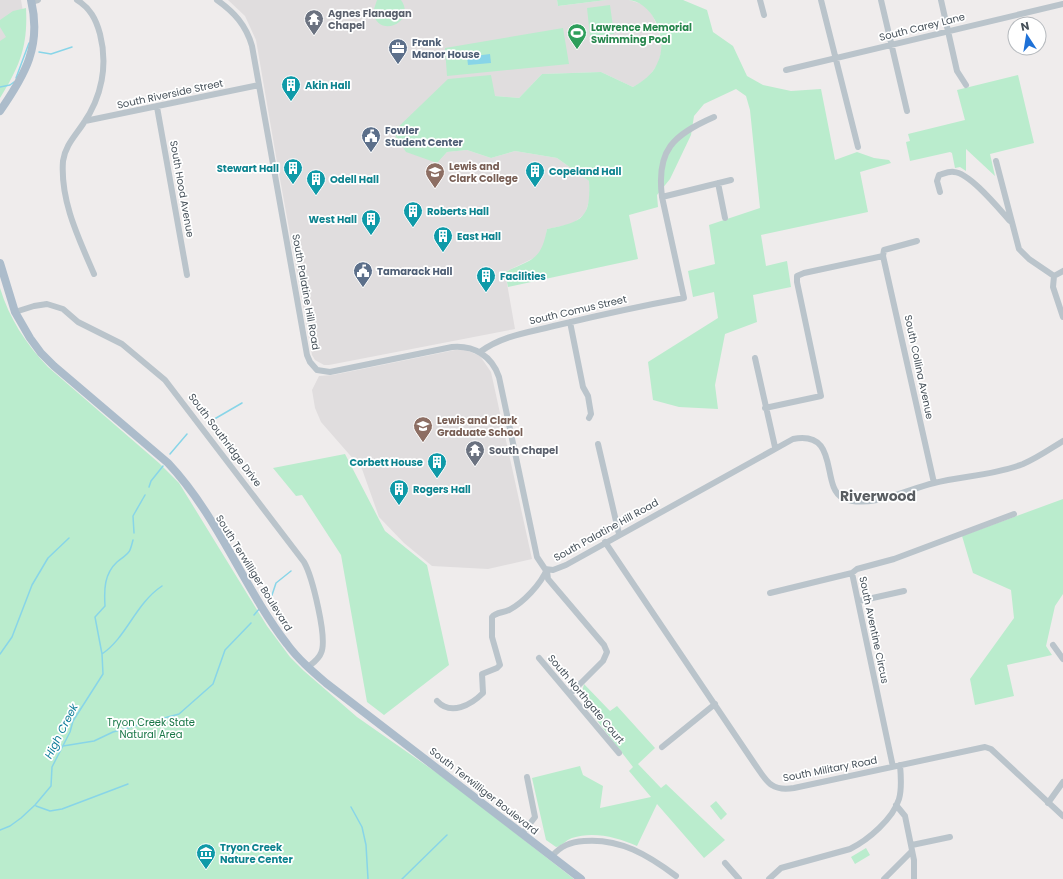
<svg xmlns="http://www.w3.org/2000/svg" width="1063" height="879" font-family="Poppins,sans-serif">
<rect width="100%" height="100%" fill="#efecec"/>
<!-- education -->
<path fill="#e0ddde" d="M 0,0 L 21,0 L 25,23 L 0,58 Z
M 228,0 L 557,0 L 558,6 L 606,0 L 629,0 L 645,5 L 653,16 L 659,32 L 662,49 L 658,64 L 647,79 L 633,87 L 601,72 L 542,74 L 519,98 L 495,96 L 437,163 L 447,152 L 467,150 L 491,158 L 515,151 L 557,158 L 589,181 L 590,198 L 585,214 L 572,224 L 547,229 L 544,247 L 536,257 L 505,272 L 515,329 L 329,365 L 324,365 L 315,360 L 312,355 L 278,168 L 256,40 L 245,16 Z
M 464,349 L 480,356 L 491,372 L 532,559 L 488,569 L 432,566 L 404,543 L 379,517 L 362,469 L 321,422 L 315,408 L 312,390 L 319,376 L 333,375 L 455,350 Z"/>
<!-- green -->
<path fill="#baeccd" d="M 377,0 L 401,0 C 417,22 378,40 373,12 Z
M 557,0 L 606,0 L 558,6 Z
M 629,0 L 683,0 L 707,10 L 713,32 L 733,46 L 747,76 L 763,85 L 791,91 L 821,89 L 835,160 L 857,152 L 874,158 L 889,160 L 891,163 L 860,172 L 868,212 L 761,235 L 766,266 L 787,261 L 791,287 L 753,295 L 757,322 L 725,334 L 715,385 L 718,409 L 679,407 L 653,400 L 648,362 L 718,318 L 714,292 L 693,297 L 688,271 L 715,264 L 709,225 L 760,208 L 750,110 L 746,96 L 736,89 L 704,104 L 694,116 L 691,135 L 670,179 L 657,195 L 658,207 L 629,215 L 638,259 L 508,287 L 505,272 C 532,259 541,261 547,229 C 582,222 591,219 589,181 L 557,158 L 515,151 L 491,158 L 467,150 L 447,152 L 437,163 L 406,152 L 393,132 L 448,79 L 491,75 L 495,96 L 519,98 L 542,74 L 601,72 L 633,87 C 643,81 652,75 657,64 C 669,42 655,3 629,0 Z
M 610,5 L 614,34 L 590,36 L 587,8 Z
M 26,8 C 28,46 20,66 0,98 L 0,41 L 6,37 L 0,27 L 0,20 L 13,11 Z
M 563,28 L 569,64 L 447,76 L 445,48 Z
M 1018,75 L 1034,143 L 990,154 L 995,176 L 966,149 L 966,171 L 960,167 L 955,168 L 952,153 L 950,152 L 910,161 L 906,142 L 910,141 L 908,134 L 965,120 L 957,90 Z
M 0,288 C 9,318 26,344 48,367 L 159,463 L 179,483 L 267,626 L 290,657 L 304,671 L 357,717 L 447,780 L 574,879 L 0,879 Z
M 345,454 L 385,531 L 427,565 L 449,665 L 384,715 L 367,702 L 341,555 L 302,495 L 296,496 L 273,468 Z
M 1063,499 L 1063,594 L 1055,606 L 1046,646 L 1052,655 L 1007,665 L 1014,696 L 975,705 L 970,679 L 1014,618 L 1011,590 L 973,573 L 962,536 Z
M 584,684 L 610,711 L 617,706 L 655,748 L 638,764 L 661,788 L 666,784 L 725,840 L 704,858 L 657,804 L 637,846 C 617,837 593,831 572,838 C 566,840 562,846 556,847 L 546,840 L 532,778 L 580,766 L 583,775 L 603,786 L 600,808 L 651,797 L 629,771 L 633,767 L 585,705 L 582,692 Z
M 716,801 L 727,814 L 721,820 L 710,806 Z
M 866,848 L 870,855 L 855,864 L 851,857 Z"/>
<!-- water -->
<path fill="#88d5e8" d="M 490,54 L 491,63 L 468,65 L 467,57 Z"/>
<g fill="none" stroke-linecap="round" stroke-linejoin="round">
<!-- stream -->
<path stroke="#88d5e8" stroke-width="1.5" d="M 39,52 L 51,54 L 72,47
M 16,78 L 29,43
M 0,87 L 10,85 L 14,82
M 211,421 L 242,403
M 170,454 L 187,434
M 149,487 L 151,481 L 163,466
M 134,533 L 133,516 L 145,495
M 271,598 L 276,583 L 291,571
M 254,615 L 260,608
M 0,654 L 12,637 L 32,585 L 48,558 L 69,538
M 102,654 C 127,637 135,604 162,586
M 63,746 L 94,741 L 113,732 L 179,714 L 213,684 L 225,650 L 251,623
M 36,806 L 50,811 L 62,809 L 128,784
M 351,807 L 362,827 L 366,845 L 368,879
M 0,830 L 10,826 L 21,818 L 35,805 L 51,786 L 52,767 L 70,732 L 73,721 L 103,674 L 102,654 L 95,617 L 105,606 C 104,590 104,574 117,562 C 129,552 129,556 133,540
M 402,879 L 447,835"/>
<!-- minor -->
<path stroke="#bac4cb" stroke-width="6" d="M 77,0 C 90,8 96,19 100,34 C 108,65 102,97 83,124 C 75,136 65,146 63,161 C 60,201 79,239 94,274
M 217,0 C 234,12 246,25 252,46 L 307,355 L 310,362 L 317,370 L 330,372 L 452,347 C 474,345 492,356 499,377 L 537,557 L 545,569 L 553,570 L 566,565 L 793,439 C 841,430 820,487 843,498 C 869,510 908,489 934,483 C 963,476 995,475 1023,464 C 1037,458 1050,449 1063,441
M 760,0 L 764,15
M 821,0 L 858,147
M 881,0 L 907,111
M 941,0 L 957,71 L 966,85
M 31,2 L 38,0
M 786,70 L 1063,4
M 157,107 L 187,275
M 85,121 L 259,85
M 996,161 L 1019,249 L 1029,259 L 1054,276
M 718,183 L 725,218
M 940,192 L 937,181 L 939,175 C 943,174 949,171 954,172 C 970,173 999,209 1010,221
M 662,197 L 731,180
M 883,256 L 934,483
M 883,256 L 884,250 L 917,241
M 1063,271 L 1054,276 L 1053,287 L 1063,317
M 15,312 L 34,306 L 47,304 L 63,309 L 78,322 L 122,344 L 165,380 L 304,562 C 312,576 328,639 321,653 C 319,659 313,663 308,667
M 570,322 L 583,387 L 588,396 L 591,414 L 589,418
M 480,352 C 503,335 531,332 558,325 C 600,315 641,306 684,298 L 662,197 C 656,150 673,135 714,117
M 755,358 L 775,447
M 765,408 L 821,396 L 797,282 L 797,276 L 804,273 L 883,256
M 598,444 L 619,534
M 605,542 L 754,763 C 766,780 770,792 794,788 L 985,747 L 991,749 L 1063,816
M 547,571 L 548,579 L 604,645 L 607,652 L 603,661 L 570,694
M 852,573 L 893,767
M 770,593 L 852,573 L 857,569 L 894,559 L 1014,514
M 859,601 L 904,591
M 1053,645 L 1063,659
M 539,658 L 619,753
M 437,701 C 451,716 471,705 483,693 L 482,674 L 497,668 L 500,665 L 492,637 L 492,617 C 496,612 503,613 509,610 C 523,603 541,584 547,569
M 662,747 L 715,704
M 1048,803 L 1063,782
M 896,805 L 905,816 L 914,860 L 914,879
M 522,834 L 535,817 L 527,777
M 912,845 L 950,837
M 552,856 C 561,846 570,842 584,841 C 620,838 648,855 676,876
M 725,863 L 739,879
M 769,879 L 781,868 L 850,849 C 868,840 893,819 899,799 C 902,789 901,776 900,765
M 884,879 L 912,851"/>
<!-- major -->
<path stroke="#acbccb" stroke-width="8" d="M 0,111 C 25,75 42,46 31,0
M 0,263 L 15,312 L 30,338 L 41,353 L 54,366 L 168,463 C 218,516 243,587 287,644 C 298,659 312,671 326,683 L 581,879"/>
</g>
<!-- icons -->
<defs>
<symbol id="temple-pin" viewBox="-11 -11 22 30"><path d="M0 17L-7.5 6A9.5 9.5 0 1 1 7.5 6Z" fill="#6b7280" stroke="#fff"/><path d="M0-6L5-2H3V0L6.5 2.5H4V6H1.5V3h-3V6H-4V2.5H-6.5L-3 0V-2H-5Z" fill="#fff"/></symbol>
<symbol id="stadium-pin" viewBox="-11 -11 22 30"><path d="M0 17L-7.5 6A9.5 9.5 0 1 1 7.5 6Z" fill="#2e9e5b" stroke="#fff"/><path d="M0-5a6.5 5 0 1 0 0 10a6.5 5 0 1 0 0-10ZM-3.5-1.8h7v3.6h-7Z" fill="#fff"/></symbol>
<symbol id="office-pin" viewBox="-11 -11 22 30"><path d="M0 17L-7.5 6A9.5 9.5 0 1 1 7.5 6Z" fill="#5c6f8a" stroke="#fff"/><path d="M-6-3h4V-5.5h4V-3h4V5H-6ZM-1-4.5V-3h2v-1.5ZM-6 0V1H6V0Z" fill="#fff"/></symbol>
<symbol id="building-pin" viewBox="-11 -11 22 30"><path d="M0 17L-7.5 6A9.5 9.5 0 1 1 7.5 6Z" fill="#0f9aa8" stroke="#fff"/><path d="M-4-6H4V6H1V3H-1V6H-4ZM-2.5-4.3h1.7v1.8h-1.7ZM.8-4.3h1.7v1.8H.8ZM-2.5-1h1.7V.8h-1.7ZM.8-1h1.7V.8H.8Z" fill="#fff"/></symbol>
<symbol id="civic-pin" viewBox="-11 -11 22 30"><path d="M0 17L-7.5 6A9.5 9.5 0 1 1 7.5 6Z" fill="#5c6f8a" stroke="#fff"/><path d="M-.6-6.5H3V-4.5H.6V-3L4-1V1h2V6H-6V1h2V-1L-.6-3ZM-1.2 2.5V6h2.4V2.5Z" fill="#fff"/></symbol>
<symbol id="university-pin" viewBox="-11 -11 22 30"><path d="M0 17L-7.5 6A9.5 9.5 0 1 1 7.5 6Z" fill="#8d6e63" stroke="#fff"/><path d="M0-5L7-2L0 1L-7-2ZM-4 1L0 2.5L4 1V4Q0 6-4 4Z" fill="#fff"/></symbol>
<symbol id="museum-pin" viewBox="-11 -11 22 30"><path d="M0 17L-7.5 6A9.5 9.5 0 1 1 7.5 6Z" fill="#0f9aa8" stroke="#fff"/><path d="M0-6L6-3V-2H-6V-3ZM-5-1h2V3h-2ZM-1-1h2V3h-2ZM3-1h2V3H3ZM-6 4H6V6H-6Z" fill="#fff"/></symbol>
</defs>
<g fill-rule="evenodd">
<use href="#temple-pin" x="303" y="8" width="22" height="30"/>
<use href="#stadium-pin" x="566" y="22" width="22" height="30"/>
<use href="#office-pin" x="387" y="37" width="22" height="30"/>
<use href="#building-pin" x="280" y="74" width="22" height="30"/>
<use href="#civic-pin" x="360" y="125" width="22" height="30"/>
<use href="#building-pin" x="282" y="157" width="22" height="30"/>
<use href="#building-pin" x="524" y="160" width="22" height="30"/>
<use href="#university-pin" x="424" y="161" width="22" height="30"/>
<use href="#building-pin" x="305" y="168" width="22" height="30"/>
<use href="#building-pin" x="402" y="200" width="22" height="30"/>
<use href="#building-pin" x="360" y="208" width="22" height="30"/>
<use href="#building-pin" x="432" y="225" width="22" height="30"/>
<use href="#civic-pin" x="352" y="260" width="22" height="30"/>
<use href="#building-pin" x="475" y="265" width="22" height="30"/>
<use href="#university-pin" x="412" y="415" width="22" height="30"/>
<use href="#temple-pin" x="464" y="439" width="22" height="30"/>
<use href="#building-pin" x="426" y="451" width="22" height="30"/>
<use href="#building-pin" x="388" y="478" width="22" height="30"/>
<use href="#museum-pin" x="195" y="842" width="22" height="30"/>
</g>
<g text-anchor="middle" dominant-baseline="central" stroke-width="3.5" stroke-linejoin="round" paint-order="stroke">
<!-- worship labels -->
<g font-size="10" font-weight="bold" fill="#5b616d" stroke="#fff" text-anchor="start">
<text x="328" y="13">Agnes Flanagan<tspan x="328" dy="12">Chapel</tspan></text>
<text x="489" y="450">South Chapel</text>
</g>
<!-- leisure labels -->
<g font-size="10" font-weight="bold" fill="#27864d" stroke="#fff" text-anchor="start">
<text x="591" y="27">Lawrence Memorial<tspan x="591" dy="12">Swimming Pool</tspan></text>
</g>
<!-- street labels -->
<g font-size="10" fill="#455059" stroke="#fff">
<text transform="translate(922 27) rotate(-14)">South Carey Lane</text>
<text transform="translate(170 94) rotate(-12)">South Riverside Street</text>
<text transform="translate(182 189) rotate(80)">South Hood Avenue</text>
<text transform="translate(306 292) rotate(80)">South Palatine Hill Road</text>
<text transform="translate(578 310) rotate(-13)">South Comus Street</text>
<text transform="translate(919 367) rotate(78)">South Collina Avenue</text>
<text transform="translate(225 440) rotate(53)">South Southridge Drive</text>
<text transform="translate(606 530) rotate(-29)">South Palatine Hill Road</text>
<text transform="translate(254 573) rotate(58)">South Terwilliger Boulevard</text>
<text transform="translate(874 630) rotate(78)">South Aventine Circus</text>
<text transform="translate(586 699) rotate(50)">South Northgate Court</text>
<text transform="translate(830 769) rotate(-11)">South Military Road</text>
<text transform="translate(484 791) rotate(38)">South Terwilliger Boulevard</text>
</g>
<!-- service labels -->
<g font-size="10" font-weight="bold" fill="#4e5e75" stroke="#fff" text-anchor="start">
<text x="412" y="42">Frank<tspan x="412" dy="12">Manor House</tspan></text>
<text x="385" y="130">Fowler<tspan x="385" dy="12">Student Center</tspan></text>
<text x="377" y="271">Tamarack Hall</text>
</g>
<!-- culture labels -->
<g font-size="10" font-weight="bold" fill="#0d838f" stroke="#fff" text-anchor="start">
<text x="305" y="85">Akin Hall</text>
<text x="279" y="168" text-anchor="end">Stewart Hall</text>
<text x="549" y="171">Copeland Hall</text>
<text x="330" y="179">Odell Hall</text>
<text x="427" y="211">Roberts Hall</text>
<text x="357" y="219" text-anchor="end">West Hall</text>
<text x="457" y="236">East Hall</text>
<text x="500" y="276">Facilities</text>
<text x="423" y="462" text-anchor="end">Corbett House</text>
<text x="413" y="489">Rogers Hall</text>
<text x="220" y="847">Tryon Creek<tspan x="220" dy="12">Nature Center</tspan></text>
</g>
<!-- education labels -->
<g font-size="10" font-weight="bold" fill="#785e54" stroke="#fff" text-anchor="start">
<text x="449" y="166">Lewis and<tspan x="449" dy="12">Clark College</tspan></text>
<text x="437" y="420">Lewis and Clark<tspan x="437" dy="12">Graduate School</tspan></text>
</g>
<!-- park labels -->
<g font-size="10" fill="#197747" stroke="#fff">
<text x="151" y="722">Tryon Creek State<tspan x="151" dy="12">Natural Area</tspan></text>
</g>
<!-- water labels -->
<g font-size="11" font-style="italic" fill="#107e9a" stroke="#fff">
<text transform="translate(61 731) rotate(-63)">High Creek</text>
</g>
<!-- district labels -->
<g font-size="14" font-weight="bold" fill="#595d61" stroke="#fff">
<text x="878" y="496">Riverwood</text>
</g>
</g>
<!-- north arrow -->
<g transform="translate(1027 36) rotate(348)"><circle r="19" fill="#ffffff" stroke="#b5b9bd"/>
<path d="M0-3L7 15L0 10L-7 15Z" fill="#1e71d7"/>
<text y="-6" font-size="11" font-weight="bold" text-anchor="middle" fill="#455059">N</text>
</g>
</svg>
